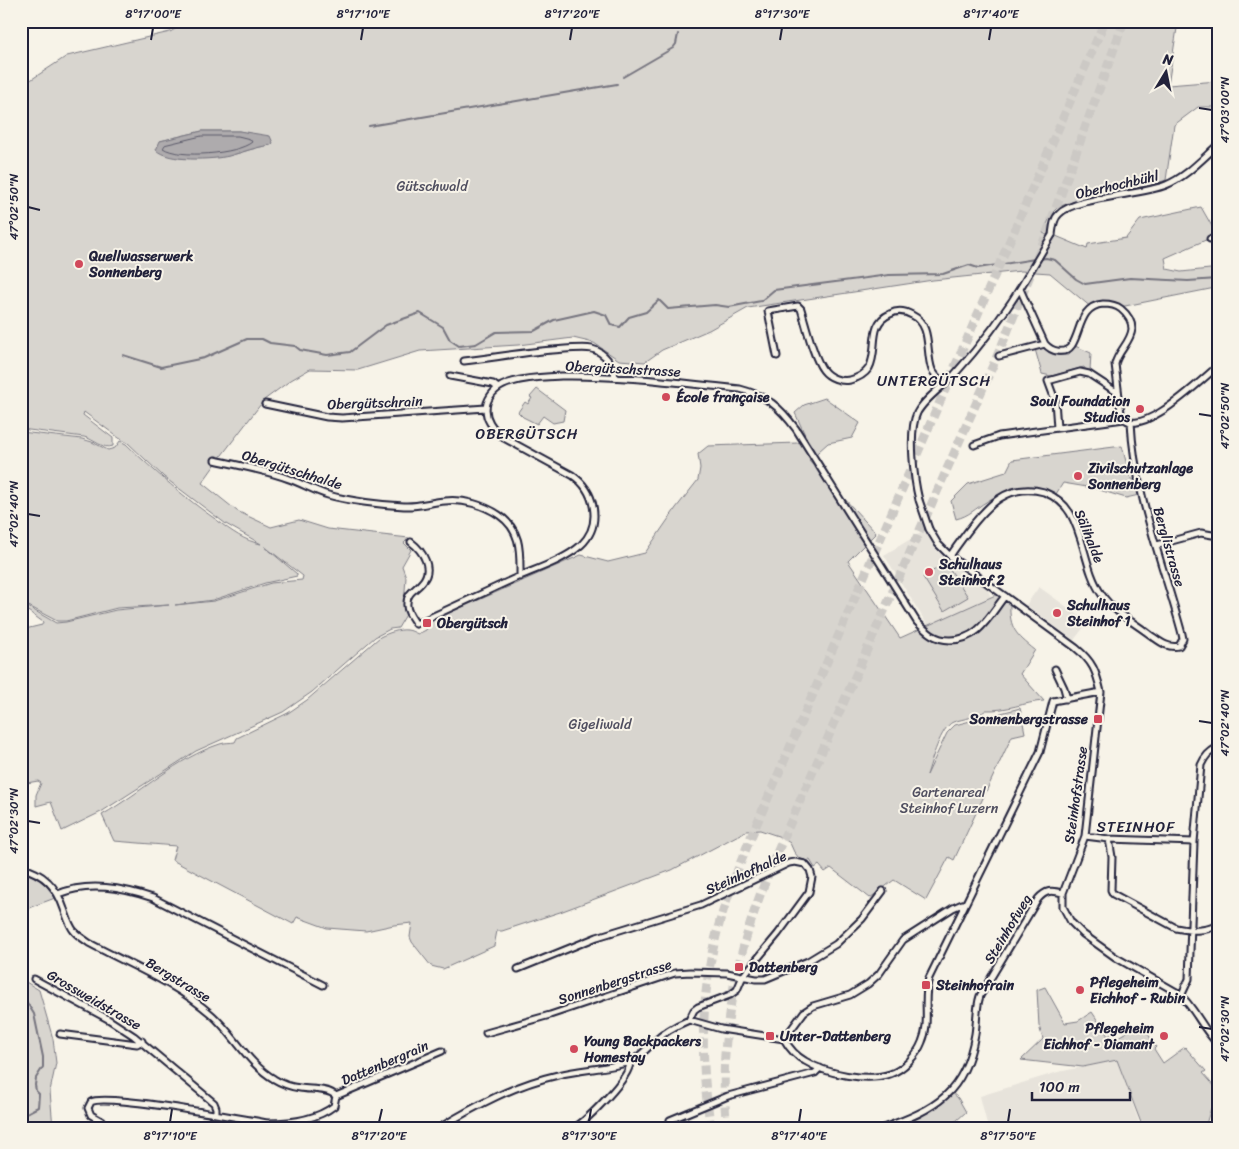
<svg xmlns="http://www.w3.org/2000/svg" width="1239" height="1149" font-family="Sriracha,sans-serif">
<rect width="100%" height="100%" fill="#f7f3e8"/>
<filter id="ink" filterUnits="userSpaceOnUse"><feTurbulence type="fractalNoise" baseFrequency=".02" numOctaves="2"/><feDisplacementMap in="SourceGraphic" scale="10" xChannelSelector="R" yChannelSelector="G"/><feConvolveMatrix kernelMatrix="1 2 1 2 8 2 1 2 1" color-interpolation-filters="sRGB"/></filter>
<g filter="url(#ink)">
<!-- built -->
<path fill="#e7e3db" d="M 924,531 L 937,551 L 987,588 L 991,597 L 928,626 L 884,555 Z
M 1039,587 L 1088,622 L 1074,640 L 1026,605 Z
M 1117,1060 L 1141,1128 L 988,1128 L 980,1096 L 1058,1072 Z"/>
<!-- green -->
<path fill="#d8d5cf" stroke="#7d7c85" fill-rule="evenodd" d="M 183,21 L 1187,21 L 1178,22 L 1168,85 L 1218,81 L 1218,107 L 1198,107 L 1174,125 L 1166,180 L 1122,195 L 1111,194 L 1081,199 L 1058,207 L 1052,213 L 1043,233 L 1049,236 L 1056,236 L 1087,249 L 1088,244 L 1126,238 L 1140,220 L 1201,207 L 1217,235 L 1165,258 L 1167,269 L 1181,272 L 1210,269 L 1218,272 L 1215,288 L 1120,307 L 1110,304 L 1092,308 L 1050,273 L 1021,271 L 933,280 L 748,308 L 709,330 L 662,350 L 645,362 L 619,360 L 594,343 L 573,338 L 518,345 L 420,351 L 358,370 L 310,369 L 291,380 L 264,400 L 222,455 L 202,483 L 237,511 L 271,527 L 299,520 L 328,529 L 409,538 L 404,543 L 411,550 L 402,566 L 406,577 L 404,605 L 407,613 L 398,628 L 390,629 L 375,637 L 312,692 L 283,712 L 196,751 L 101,812 L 62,831 L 51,802 L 36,806 L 36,795 L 41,783 L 38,781 L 21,784 L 21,630 L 42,625 L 43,622 L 21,606 L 21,603 L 56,623 L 66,622 L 116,610 L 169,605 L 117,608 L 66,621 L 57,621 L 21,602 L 21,432 L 82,439 L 92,442 L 108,450 L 115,448 L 120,441 L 126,444 C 155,472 185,498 218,521 C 231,531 245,541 261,544 L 226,524 L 164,477 L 128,443 L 119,438 L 84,412 L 83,415 L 113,438 L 113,446 C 103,450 94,439 84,437 L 21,429 L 21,102 L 25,101 L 29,81 L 67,56 L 170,32 L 182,25 ZM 202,131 L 239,131 L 252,134 L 270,145 C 255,147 242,153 227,156 C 212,159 194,158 179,158 L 160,141 ZM 264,546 L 303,576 L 302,580 L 271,583 L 214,601 L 175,605 L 213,600 L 265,583 L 297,576 L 297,574 Z
M 1075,346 L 1091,353 L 1090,371 L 1086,370 L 1084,367 L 1051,376 L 1042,374 L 1035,349 L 1043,347 C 1051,356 1056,356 1068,355 Z
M 537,389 L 565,410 L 563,421 L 553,423 L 543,416 L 537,424 L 523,417 L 518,412 L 525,402 L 528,404 L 532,398 L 530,397 Z
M 825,398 L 860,423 L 852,438 L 828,443 L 809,460 L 876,533 L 848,561 L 900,638 L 1000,593 L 1010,604 C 1009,628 1016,635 1035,650 L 1020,674 L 1044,701 C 1025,702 1006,711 986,710 C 977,718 965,718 953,722 C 941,727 931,762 927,775 L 947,733 L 955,725 L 1020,708 L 1025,733 L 1012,736 L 954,860 L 949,857 L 926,900 L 894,880 L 870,898 L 831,868 L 825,872 L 819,865 L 815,868 L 810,860 L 806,861 L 799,858 L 794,852 L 790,843 L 781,837 L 760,830 L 746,831 L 672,870 L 560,912 L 502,931 L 497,931 L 494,946 L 443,969 L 431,966 L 412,942 L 410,937 L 412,923 L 394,925 L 366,931 L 327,928 L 297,917 L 293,924 L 172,860 L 176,846 L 114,841 L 102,815 C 142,792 177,758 220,744 C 226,742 230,743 235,742 L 237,738 L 288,713 L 307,700 L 380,637 C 388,633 399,629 407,630 C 411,630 415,633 418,634 L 426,630 L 430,622 L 433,620 L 581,555 L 608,562 L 645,553 L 676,508 L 698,480 L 700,468 L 698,454 L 708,446 L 798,443 L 806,437 L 795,413 L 804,405 Z
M 1122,446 L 1130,477 L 1135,481 L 1139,495 L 1126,498 L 1093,488 L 1063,483 L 1056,494 C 1027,483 1013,486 986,502 C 976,508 969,516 956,519 L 951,501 L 968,484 L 1006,472 L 1012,460 Z
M 946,563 L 968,597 L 944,611 L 923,577 Z
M 21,872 C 37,876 47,884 55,898 L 31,907 L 21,919 Z
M 21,979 L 39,990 L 53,1039 L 56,1063 L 50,1091 L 53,1128 L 21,1128 L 23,1066 Z
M 1045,987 L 1065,1023 L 1078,1021 L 1092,1012 L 1108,1036 L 1111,1034 L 1114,1039 L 1138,1026 L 1141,1032 L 1145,1029 L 1156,1047 L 1154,1049 L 1163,1063 L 1185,1047 L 1206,1071 L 1203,1073 L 1218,1090 L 1218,1104 L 1215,1104 L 1211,1108 L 1206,1124 L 1204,1124 L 1202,1128 L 1143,1128 L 1117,1060 L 1083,1067 L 1021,1060 L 1043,1039 L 1039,1026 L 1037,990 Z
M 951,1092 L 958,1098 L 966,1112 L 956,1121 L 945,1124 L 946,1128 L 891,1128 L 927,1113 Z"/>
<!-- water -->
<path fill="#aeabad" stroke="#76747f" d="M 202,131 L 239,131 L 270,136 L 273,143 L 271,145 C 256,147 243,152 229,156 C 212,160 168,162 156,150 L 160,141 Z"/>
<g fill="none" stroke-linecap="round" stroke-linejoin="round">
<!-- shore -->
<path stroke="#5a5969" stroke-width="1" d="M 202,136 L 238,136 L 250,139 L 252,142 C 238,154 179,159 163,148 L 165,145 Z"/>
<!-- stream -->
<path stroke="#76747f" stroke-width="2" d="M 677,21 L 678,26
M 623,77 L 673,48 L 676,44 L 678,34
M 369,126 L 617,84
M 1040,259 L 1046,258 L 1055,260 L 1076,279 L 1085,284 L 1130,278 L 1188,281 L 1218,279
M 123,355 L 161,367 L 204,358 L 247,339 L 262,339 L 270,343 L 295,346 L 300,350 L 327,355 L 350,352 L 386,325 L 420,313 L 443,327 L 450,340 L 459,346 L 476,344 L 496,332 L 534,331 L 554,320 L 594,311 L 606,315 L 611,325 L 620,327 L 629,317 L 646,312 L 659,300 L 668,309 L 715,305 L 729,307 L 761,301 L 774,290 L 889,275 L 943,274 L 969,265 L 978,268 L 1035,259
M 21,993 L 34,1014 L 43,1057 L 43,1067 L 36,1078 L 35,1085 L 36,1091 L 39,1094 L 38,1107 L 21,1116
M 784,1124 L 785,1128"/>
<!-- motorway-tunnel -->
<path stroke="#ccc9c5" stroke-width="9" stroke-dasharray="9 4.5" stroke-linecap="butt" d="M 711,1128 C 698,1053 701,977 725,905 C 732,884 740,864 748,844 L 1105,21
M 727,1128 C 716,1033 739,942 776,855 L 1002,345 L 1045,238 L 1124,21"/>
<defs>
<path id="minor" d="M 1052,235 C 1053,228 1053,219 1059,214 C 1075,197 1142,195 1166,185 C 1186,177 1202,159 1218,145
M 1210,239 L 1218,239
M 1020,289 L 1045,344 C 1052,352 1065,355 1072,345 C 1081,331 1080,306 1103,304 C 1109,304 1116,305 1121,309 C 1127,314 1132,321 1132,329 C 1131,342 1118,351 1115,364 L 1121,413 C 1134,447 1204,377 1218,366
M 777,356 L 768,311 L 798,306 L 801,309 C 806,325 813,357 823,370 C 829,378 841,382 850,380 C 858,378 865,374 869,368 C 879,350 867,324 890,314 C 897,310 905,311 912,315 C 933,325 925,352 932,370 C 935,375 940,380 944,385
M 999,356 L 1045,344
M 464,361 C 498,357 531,351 565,349 C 573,349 584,347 592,349 C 604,352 614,365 615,377
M 450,376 L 493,384 L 498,388
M 265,404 L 327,417 L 342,418 L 486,408
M 1057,428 L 1055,400 L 1048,381 L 1080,372 L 1089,374 L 1118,393
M 974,445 L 999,436 L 1124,419
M 215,460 C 240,466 266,470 289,479 C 303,484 315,491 328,495 C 349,501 382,505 404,506 C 418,507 431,502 445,501 C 464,499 484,505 499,515 C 522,531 520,552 520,577
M 919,500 C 914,480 908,432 917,413 C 925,398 943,387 954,375 C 983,343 1010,307 1031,270
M 929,529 L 938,544 L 950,556 L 1076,648 C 1093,662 1096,671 1101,692 L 1085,836 L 1063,893 L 1063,907 L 1071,922 L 1083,934 L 1115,957 L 1178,993 C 1195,1007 1202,1029 1218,1044
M 411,542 C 423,551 434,569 422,582 C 416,590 407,592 407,603 C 406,611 412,618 416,624 C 451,608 485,592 520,576 C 539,568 566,559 581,545 C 603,524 595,490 572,475 L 504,438 C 493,429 483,418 487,403 C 491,391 501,385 512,382 C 528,377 545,377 561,376 C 621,375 680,383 740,389 C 767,396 779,406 796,429 L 917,622 C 927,632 935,640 950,640 C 979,640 989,616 1005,596
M 1157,545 L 1201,533 L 1218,536
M 950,556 C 956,547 962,539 968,531 C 987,506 1008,482 1044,492 C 1054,496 1064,503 1070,513 C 1085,538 1085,571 1102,595 C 1113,611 1133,622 1149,634 C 1158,640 1167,649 1179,646 L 1183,639 L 1182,634 C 1164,566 1134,493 1131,422
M 1055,669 L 1064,688 L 1067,699
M 1085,836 L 1109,839 L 1194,842
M 1109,839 L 1112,857 L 1111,890 L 1113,894 L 1176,928 C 1191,931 1204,932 1218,925
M 21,868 C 45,873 57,888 64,909 C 67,917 69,925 74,931 C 78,936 84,939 89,943 C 130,965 176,983 211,1014 C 234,1034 248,1064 274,1079 C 282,1084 291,1087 300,1088 C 311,1090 328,1088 336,1096
M 58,894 C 89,881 123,888 153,898 L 323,985
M 518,969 L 597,937 L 701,905 L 789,863 L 795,862 L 805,864 L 810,870 L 812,877 L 809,892 L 778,934 L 743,976 L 737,990 L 730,995 L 698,1007 L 694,1010 L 689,1020
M 34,979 L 108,1019 L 134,1036 L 214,1103 L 216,1108 L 216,1114
M 1181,996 L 1189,979 L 1194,842 L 1201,765 C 1205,756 1209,752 1218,747
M 689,1020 L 721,1029 L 784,1039 C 789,1048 796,1056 805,1061 C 826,1074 867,1082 890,1074 C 903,1070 917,1055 922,1042 C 931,1022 922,999 929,978 L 1040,752 L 1053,701 L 1101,692
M 486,1033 L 550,1015 L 675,973 L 690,972 L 727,973 L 756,979 L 765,979 L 808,961 L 836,944 L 862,919 L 883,891
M 60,1034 L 137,1044 L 142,1041
M 784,1039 L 804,1012 L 813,1006 L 850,995 L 868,984 L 879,974 L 903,940 L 953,908 L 962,904 L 965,904
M 336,1096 L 442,1051
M 670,1120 L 728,1096 L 815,1073 L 820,1068
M 114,1128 L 91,1115 L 88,1108 L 91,1102 C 105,1093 243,1119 268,1123 C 290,1123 316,1120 334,1106 L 336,1096
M 439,1128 C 477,1105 514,1085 558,1075 C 581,1069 606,1069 630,1062 C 640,1057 646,1049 654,1042 C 664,1032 677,1025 689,1020
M 574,1128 C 587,1120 631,1077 630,1062
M 883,1128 C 936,1109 965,1093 975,1034 C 977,1021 976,1008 980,996 L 1038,899 C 1046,890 1051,890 1063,893"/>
</defs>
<!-- minor casing -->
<use href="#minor" stroke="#22223b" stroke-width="9"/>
<!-- minor -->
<use href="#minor" stroke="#f7f3e8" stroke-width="5"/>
<defs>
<path id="minor-bridge" d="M 1031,270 L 1052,235
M 919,500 L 929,529"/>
</defs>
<!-- minor-bridge casing -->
<use href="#minor-bridge" stroke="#22223b" stroke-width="9" stroke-linecap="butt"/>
<!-- minor-bridge -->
<use href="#minor-bridge" stroke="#f7f3e8" stroke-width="5"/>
</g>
</g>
<!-- ticks -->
<path fill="none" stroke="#22223b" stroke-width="2" d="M 151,40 L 153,28M 361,40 L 363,28M 570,40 L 572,28M 780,40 L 782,28M 989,40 L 991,28M 1199,108 L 1212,110M 28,207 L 40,210M 1199,414 L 1212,416M 28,514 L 40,516M 1199,721 L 1212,723M 28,821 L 40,823M 1199,1027 L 1212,1029M 170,1122 L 172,1109M 379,1122 L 382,1109M 589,1122 L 591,1109M 799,1122 L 801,1109M 1008,1122 L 1010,1109"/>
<!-- markers -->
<g fill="#d1495b" stroke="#f7f3e8" stroke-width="2">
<circle cx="79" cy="264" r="5"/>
<circle cx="666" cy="397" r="5"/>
<circle cx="1140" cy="409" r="5"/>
<circle cx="1078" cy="476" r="5"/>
<circle cx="929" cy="572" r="5"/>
<circle cx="1057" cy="613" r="5"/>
<rect x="422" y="618" width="10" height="10" rx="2.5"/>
<rect x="1093" y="714" width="10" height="10" rx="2.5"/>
<rect x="734" y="962" width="10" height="10" rx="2.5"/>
<rect x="921" y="980" width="10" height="10" rx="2.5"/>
<circle cx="1080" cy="990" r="5"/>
<rect x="765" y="1031" width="10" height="10" rx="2.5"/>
<circle cx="1164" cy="1036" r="5"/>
<circle cx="574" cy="1049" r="5"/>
</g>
<g text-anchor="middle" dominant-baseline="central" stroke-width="4" stroke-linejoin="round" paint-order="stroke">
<!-- street labels -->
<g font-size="14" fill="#22223b" stroke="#f7f3e8">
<text transform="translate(1117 185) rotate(-13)">Oberhochbühl</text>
<text transform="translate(623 369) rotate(3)">Obergütschstrasse</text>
<text transform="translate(375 403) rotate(-2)">Obergütschrain</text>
<text transform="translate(292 470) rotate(17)">Obergütschhalde</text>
<text transform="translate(1089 536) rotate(68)">Sälihalde</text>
<text transform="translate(1169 547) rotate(74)">Berglistrasse</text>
<text transform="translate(1076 795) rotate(-82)">Steinhofstrasse</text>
<text transform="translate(746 873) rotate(-24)">Steinhofhalde</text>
<text transform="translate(1008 929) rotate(-59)">Steinhofweg</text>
<text transform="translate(178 980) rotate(31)">Bergstrasse</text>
<text transform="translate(615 982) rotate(-18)">Sonnenbergstrasse</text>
<text transform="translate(94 1000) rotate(30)">Grossweidstrasse</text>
<text transform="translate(385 1063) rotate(-23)">Dattenbergrain</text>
</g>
<!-- park labels -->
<g font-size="14" fill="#504f60" stroke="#f7f3e8">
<text x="432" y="186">Gütschwald</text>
<text x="600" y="724">Gigeliwald</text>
<text x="949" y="792">Gartenareal<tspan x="949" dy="16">Steinhof Luzern</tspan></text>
</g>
<!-- poi labels -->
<g font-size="14" font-weight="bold" fill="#22223b" stroke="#f7f3e8" text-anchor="start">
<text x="89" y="256">Quellwasserwerk<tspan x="89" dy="16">Sonnenberg</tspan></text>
<text x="676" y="397">École française</text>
<text x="1130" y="401" text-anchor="end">Soul Foundation<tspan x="1130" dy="16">Studios</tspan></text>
<text x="1088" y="468">Zivilschutzanlage<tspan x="1088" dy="16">Sonnenberg</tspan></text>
<text x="939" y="564">Schulhaus<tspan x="939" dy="16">Steinhof 2</tspan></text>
<text x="1067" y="605">Schulhaus<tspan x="1067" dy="16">Steinhof 1</tspan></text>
<text x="437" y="623">Obergütsch</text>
<text x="1088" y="719" text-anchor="end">Sonnenbergstrasse</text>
<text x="749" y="967">Dattenberg</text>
<text x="1090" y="982">Pflegeheim<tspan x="1090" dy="16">Eichhof - Rubin</tspan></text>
<text x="936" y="985">Steinhofrain</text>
<text x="1154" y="1028" text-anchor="end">Pflegeheim<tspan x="1154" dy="16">Eichhof - Diamant</tspan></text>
<text x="780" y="1036">Unter-Dattenberg</text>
<text x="584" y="1041">Young Backpackers<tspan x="584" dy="16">Homestay</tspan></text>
</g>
<!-- neighbourhood labels -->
<g font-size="15" letter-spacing="1" fill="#22223b" stroke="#f7f3e8">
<text x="934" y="381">UNTERGÜTSCH</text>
<text x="527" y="434">OBERGÜTSCH</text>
<text x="1136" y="827">STEINHOF</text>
</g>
</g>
<!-- margin -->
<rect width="1239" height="1149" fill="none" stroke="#f7f3e8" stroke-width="55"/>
<!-- north arrow -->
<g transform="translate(1166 72) rotate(10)" stroke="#f7f3e8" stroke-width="4" paint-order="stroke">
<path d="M0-4L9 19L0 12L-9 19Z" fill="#22223b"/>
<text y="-8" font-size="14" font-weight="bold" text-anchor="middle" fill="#22223b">N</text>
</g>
<!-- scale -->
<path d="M1032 1092v8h98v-8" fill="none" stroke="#22223b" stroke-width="2.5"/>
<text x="1039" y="1092" font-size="15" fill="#22223b" stroke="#f7f3e8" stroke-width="4" paint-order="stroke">100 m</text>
<rect x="28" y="28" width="1184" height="1094" fill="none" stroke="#22223b" stroke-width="2"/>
<g font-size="12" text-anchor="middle" fill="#22223b">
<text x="153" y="18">8°17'00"E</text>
<text x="363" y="18">8°17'10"E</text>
<text x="572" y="18">8°17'20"E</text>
<text x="782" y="18">8°17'30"E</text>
<text x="991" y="18">8°17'40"E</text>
<text transform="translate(1225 110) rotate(-90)" y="4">47°03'00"N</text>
<text transform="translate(14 207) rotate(-90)" y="4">47°02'50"N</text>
<text transform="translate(1225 416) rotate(-90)" y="4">47°02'50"N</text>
<text transform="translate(14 514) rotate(-90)" y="4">47°02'40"N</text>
<text transform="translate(1225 723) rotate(-90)" y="4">47°02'40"N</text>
<text transform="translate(14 821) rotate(-90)" y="4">47°02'30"N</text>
<text transform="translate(1225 1029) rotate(-90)" y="4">47°02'30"N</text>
<text x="170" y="1140">8°17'10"E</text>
<text x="379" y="1140">8°17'20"E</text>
<text x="589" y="1140">8°17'30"E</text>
<text x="799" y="1140">8°17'40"E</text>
<text x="1008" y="1140">8°17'50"E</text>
</g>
</svg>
